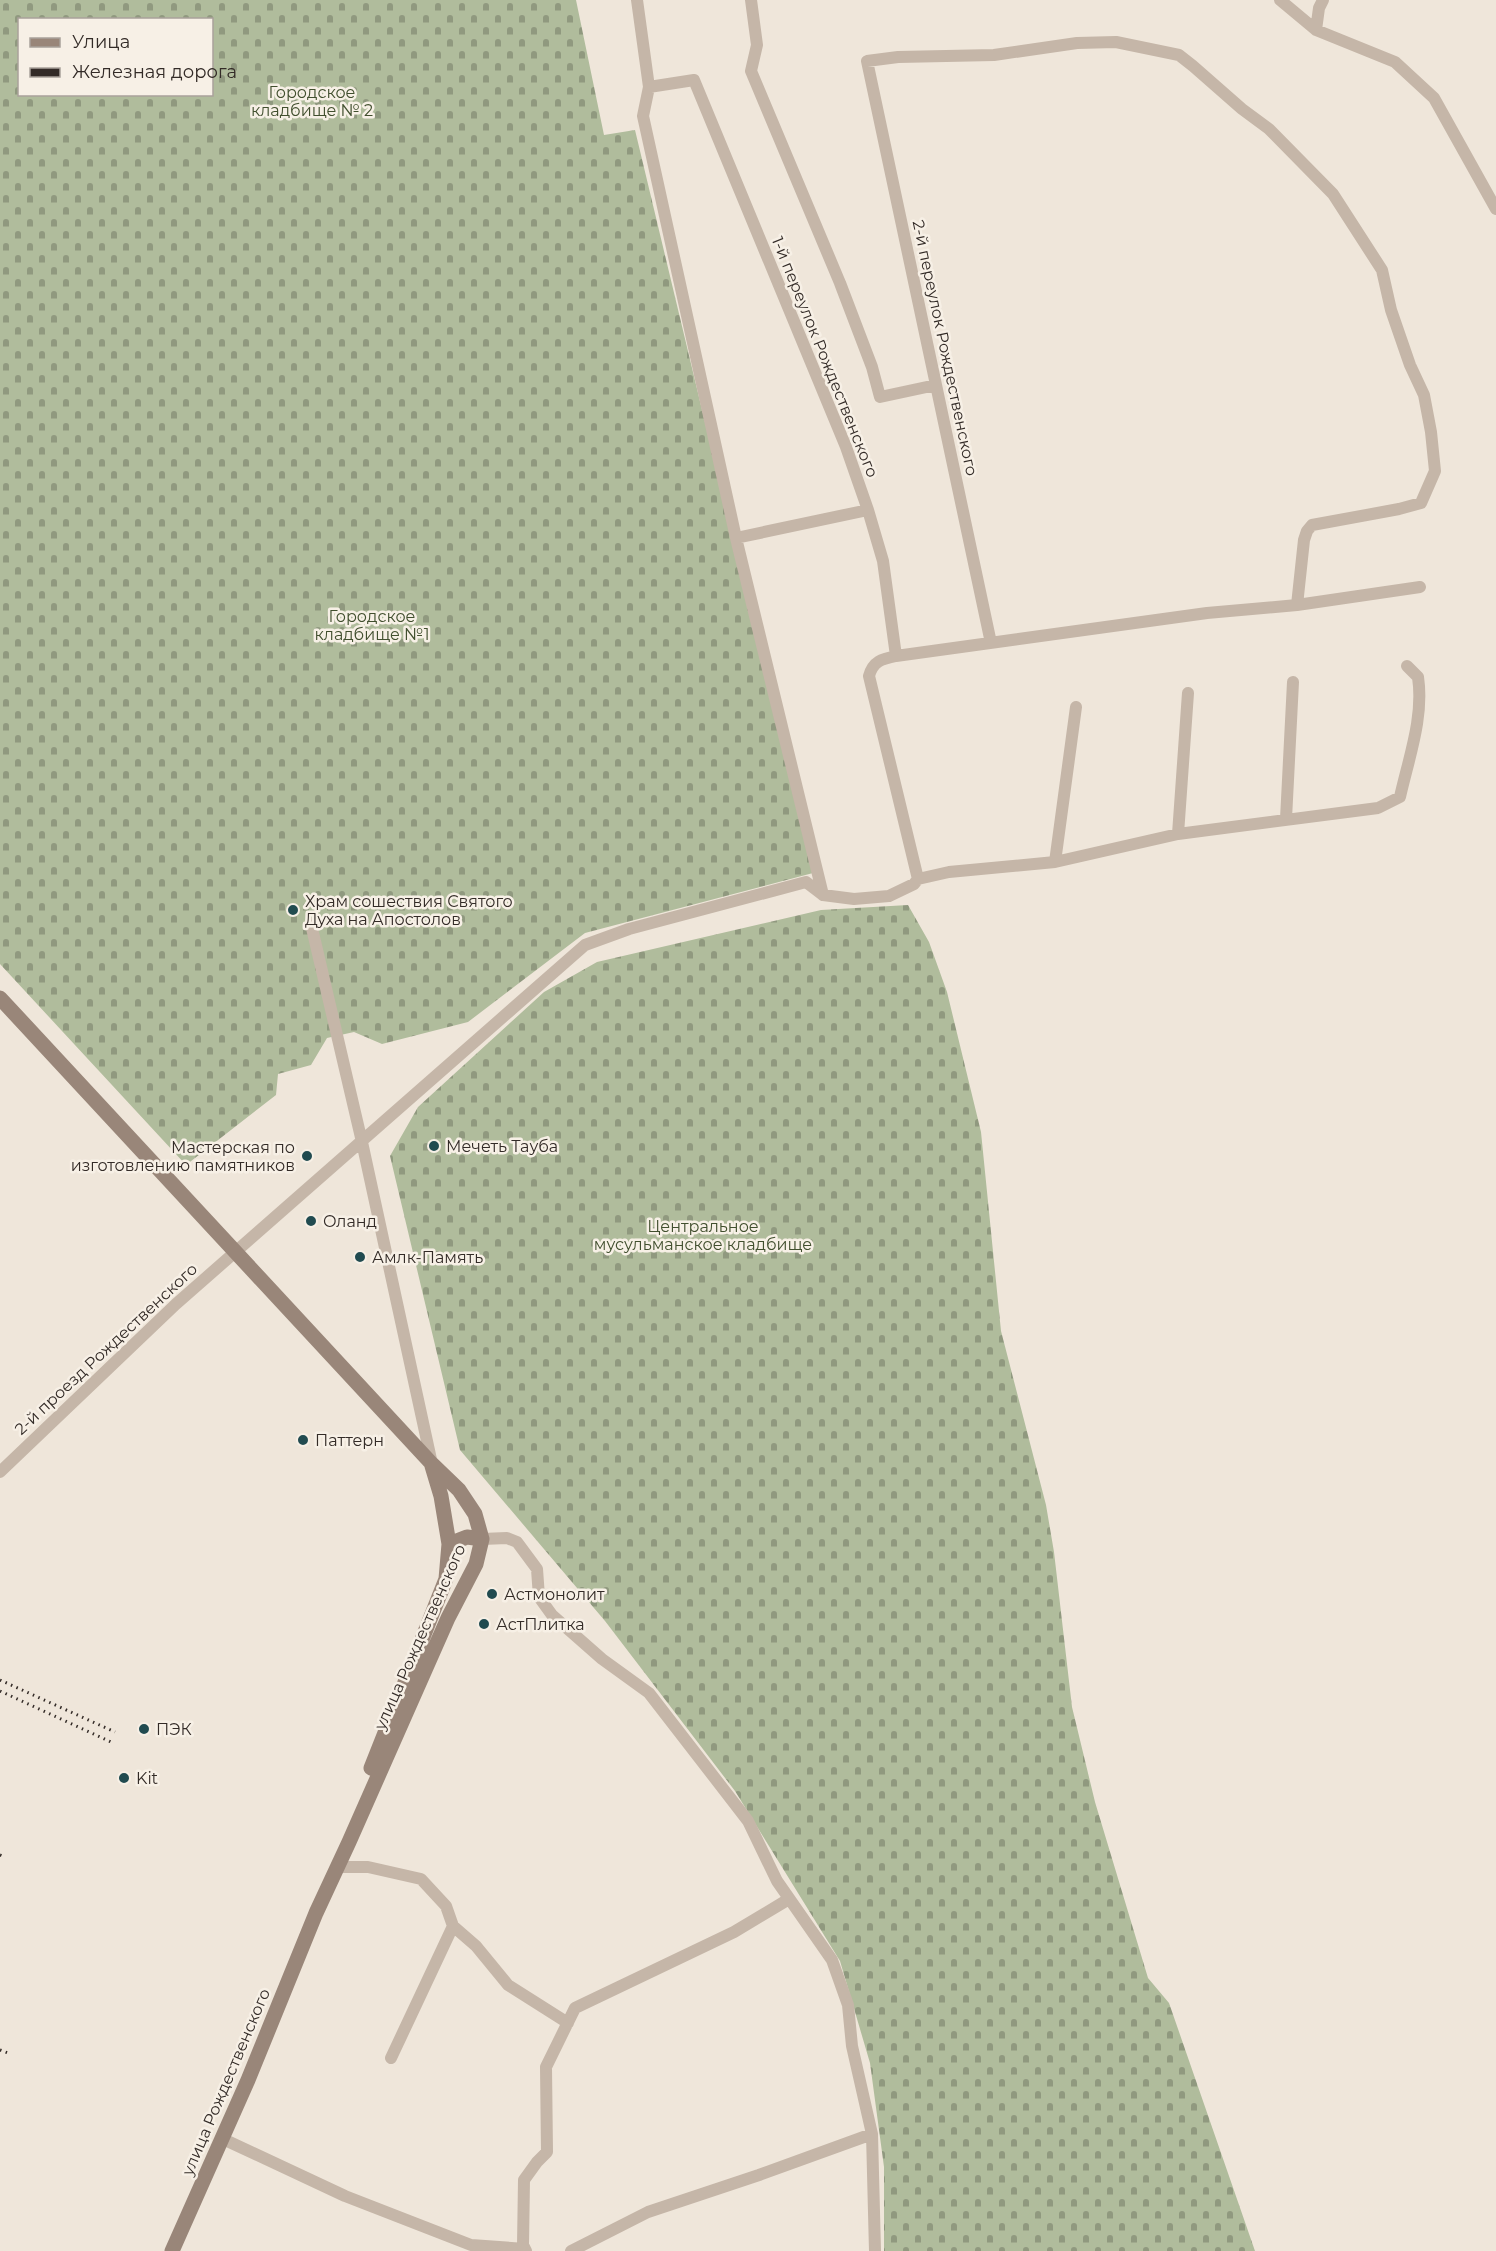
<svg xmlns="http://www.w3.org/2000/svg" width="1496" height="2251" font-family="Montserrat,sans-serif">
<defs>
<pattern id="cemetery-stones" width="16" height="16" patternUnits="userSpaceOnUse" patternTransform="scale(1.5)"><rect width="16" height="16" fill="#b0bc9c"/><path d="M2 7V4a2 2 0 0 1 4 0v3zM10 15v-3a2 2 0 0 1 4 0v3z" fill="#90997f"/></pattern>
</defs>
<rect width="100%" height="100%" fill="#efe6da"/>
<!-- cemetery -->
<path fill="url(#cemetery-stones)" fill-rule="evenodd" d="M 0,0 L 576,0 L 604,135 L 635,130 L 813,873 L 585,933 L 468,1022 L 382,1044 L 354,1032 L 327,1038 L 311,1065 L 278,1074 L 276,1095 L 186,1165 L 0,964 ZM 20,20 L 212,20 L 212,94 L 20,94 Z
M 908,905 L 929,942 L 947,992 L 981,1132 L 1001,1331 L 1046,1505 L 1054,1552 L 1072,1707 L 1095,1802 L 1148,1978 L 1169,2003 L 1255,2251 L 884,2251 L 884,2167 L 870,2063 L 840,1961 L 735,1791 L 605,1621 L 460,1450 L 390,1156 L 418,1107 L 544,992 L 597,962 L 821,910 Z"/>
<g fill="none" stroke-linecap="round" stroke-linejoin="round">
<!-- minor -->
<path stroke="#c5b6a8" stroke-width="12" d="M 637,0 L 649,87
M 751,0 L 757,45 L 751,71 L 840,283 L 872,367 L 880,397 L 936,385
M 1280,0 L 1316,30 L 1395,62 L 1434,98 L 1496,209
M 1316,30 L 1319,8 L 1323,0
M 736,538 L 868,510
M 991,643 L 867,61 L 898,57 L 994,55 L 1077,43 L 1116,42 L 1179,55 L 1193,66 L 1242,109 L 1269,129 L 1333,194 L 1382,270 L 1391,310 L 1410,365 L 1424,395 L 1431,432 L 1435,471 L 1421,503 L 1399,509 L 1312,525 L 1307,531 L 1304,540 L 1297,605
M 1286,819 L 1293,682
M 1178,834 L 1188,693
M 1055,862 L 1076,707
M 918,879 L 869,676 C 873,661 882,659 896,656 L 1207,613 L 1297,605 L 1420,587
M 823,895 L 736,538 L 643,116 L 649,87 L 694,80 L 846,447 L 868,510 L 883,561 L 896,656
M 311,924 L 362,1142 L 432,1464
M 0,1472 L 176,1304 L 585,945 L 629,929 L 806,882 L 823,895 L 854,899 L 889,896 L 914,884 L 918,879 L 949,872 L 1055,862 L 1178,834 L 1378,808 L 1400,797 C 1409,757 1424,717 1418,677 L 1407,666
M 482,1539 L 507,1538 L 517,1542 L 537,1569 L 539,1597 L 552,1615 L 602,1659 L 649,1693 L 748,1821 L 777,1881 L 832,1960 L 848,2005 L 852,2046 L 872,2134 L 875,2251
M 337,1867 L 368,1867 L 421,1879 L 446,1906 L 453,1926 L 476,1946 L 508,1985 L 568,2023
M 391,2058 L 453,1926
M 223,2139 L 345,2196 L 471,2245 L 525,2249
M 526,2251 L 523,2245 L 524,2180 L 537,2162 L 547,2152 L 546,2067 L 575,2008 L 734,1932 L 789,1899
M 571,2251 L 648,2212 L 759,2175 L 872,2134"/>
<!-- secondary -->
<path stroke="#998679" stroke-width="15" d="M 0,998 L 432,1464 L 459,1490 L 475,1514 L 482,1539 L 476,1564 L 448,1618 L 349,1842 L 316,1913 L 248,2080 L 172,2251
M 449,1544 L 467,1537 L 482,1539
M 371,1768 L 446,1579 L 449,1544 L 441,1496 L 432,1466"/>
<!-- rail -->
<path stroke="#332b27" stroke-width="3" stroke-dasharray="1.5 4.5" stroke-linecap="butt" d="M 0,1680 L 115,1732
M 0,1691 L 111,1742
M 0,1855 L 5,1857
M 0,2050 L 8,2053"/>
</g>
<!-- markers -->
<g fill="#214b50" stroke="#f7f0e6" stroke-width="2">
<circle cx="293" cy="910" r="6"/>
<circle cx="434" cy="1146" r="6"/>
<circle cx="307" cy="1156" r="6"/>
<circle cx="311" cy="1221" r="6"/>
<circle cx="360" cy="1257" r="6"/>
<circle cx="303" cy="1440" r="6"/>
<circle cx="492" cy="1594" r="6"/>
<circle cx="484" cy="1624" r="6"/>
<circle cx="144" cy="1729" r="6"/>
<circle cx="124" cy="1778" r="6"/>
</g>
<g text-anchor="middle" dominant-baseline="central" stroke-width="5" stroke-linejoin="round" paint-order="stroke">
<!-- park labels -->
<g font-size="16" fill="#414f2e" stroke="#f7f0e6">
<text x="312" y="92">Городское<tspan x="312" dy="18">кладбище № 2</tspan></text>
<text x="372" y="616">Городское<tspan x="372" dy="18">кладбище №1</tspan></text>
<text x="703" y="1226">Центральное<tspan x="703" dy="18">мусульманское кладбище</tspan></text>
</g>
<!-- street labels -->
<g font-size="16" fill="#332b27" stroke="#f7f0e6">
<text transform="translate(945 348) rotate(78)">2-й переулок Рождественского</text>
<text transform="translate(825 357) rotate(68)">1-й переулок Рождественского</text>
<text transform="translate(106 1349) rotate(-43)">2-й проезд Рождественского</text>
<text transform="translate(420 1637) rotate(-66)">улица Рождественского</text>
<text transform="translate(226 2082) rotate(-67)">улица Рождественского</text>
</g>
<!-- poi labels -->
<g font-size="16" fill="#332b27" stroke="#f7f0e6" text-anchor="start">
<text x="305" y="901">Храм сошествия Святого<tspan x="305" dy="18">Духа на Апостолов</tspan></text>
<text x="446" y="1146">Мечеть Тауба</text>
<text x="295" y="1147" text-anchor="end">Мастерская по<tspan x="295" dy="18">изготовлению памятников</tspan></text>
<text x="323" y="1221">Оланд</text>
<text x="372" y="1257">Амлк-Память</text>
<text x="315" y="1440">Паттерн</text>
<text x="504" y="1594">Астмонолит</text>
<text x="496" y="1624">АстПлитка</text>
<text x="156" y="1729">ПЭК</text>
<text x="136" y="1778">Kit</text>
</g>
</g>
<!-- legend -->
<rect x="18" y="18" width="195" height="78" fill="#f7f0e6" stroke="#a9a19a" stroke-width="1.5"/>
<rect x="30" y="38" width="30" height="9" fill="#998679" stroke="#a9a19a" stroke-width="1.5"/>
<text x="72" y="48" font-size="18" fill="#332b27">Улица</text>
<rect x="30" y="68" width="30" height="9" fill="#332b27" stroke="#a9a19a" stroke-width="1.5"/>
<text x="72" y="78" font-size="18" fill="#332b27">Железная дорога</text>
</svg>
